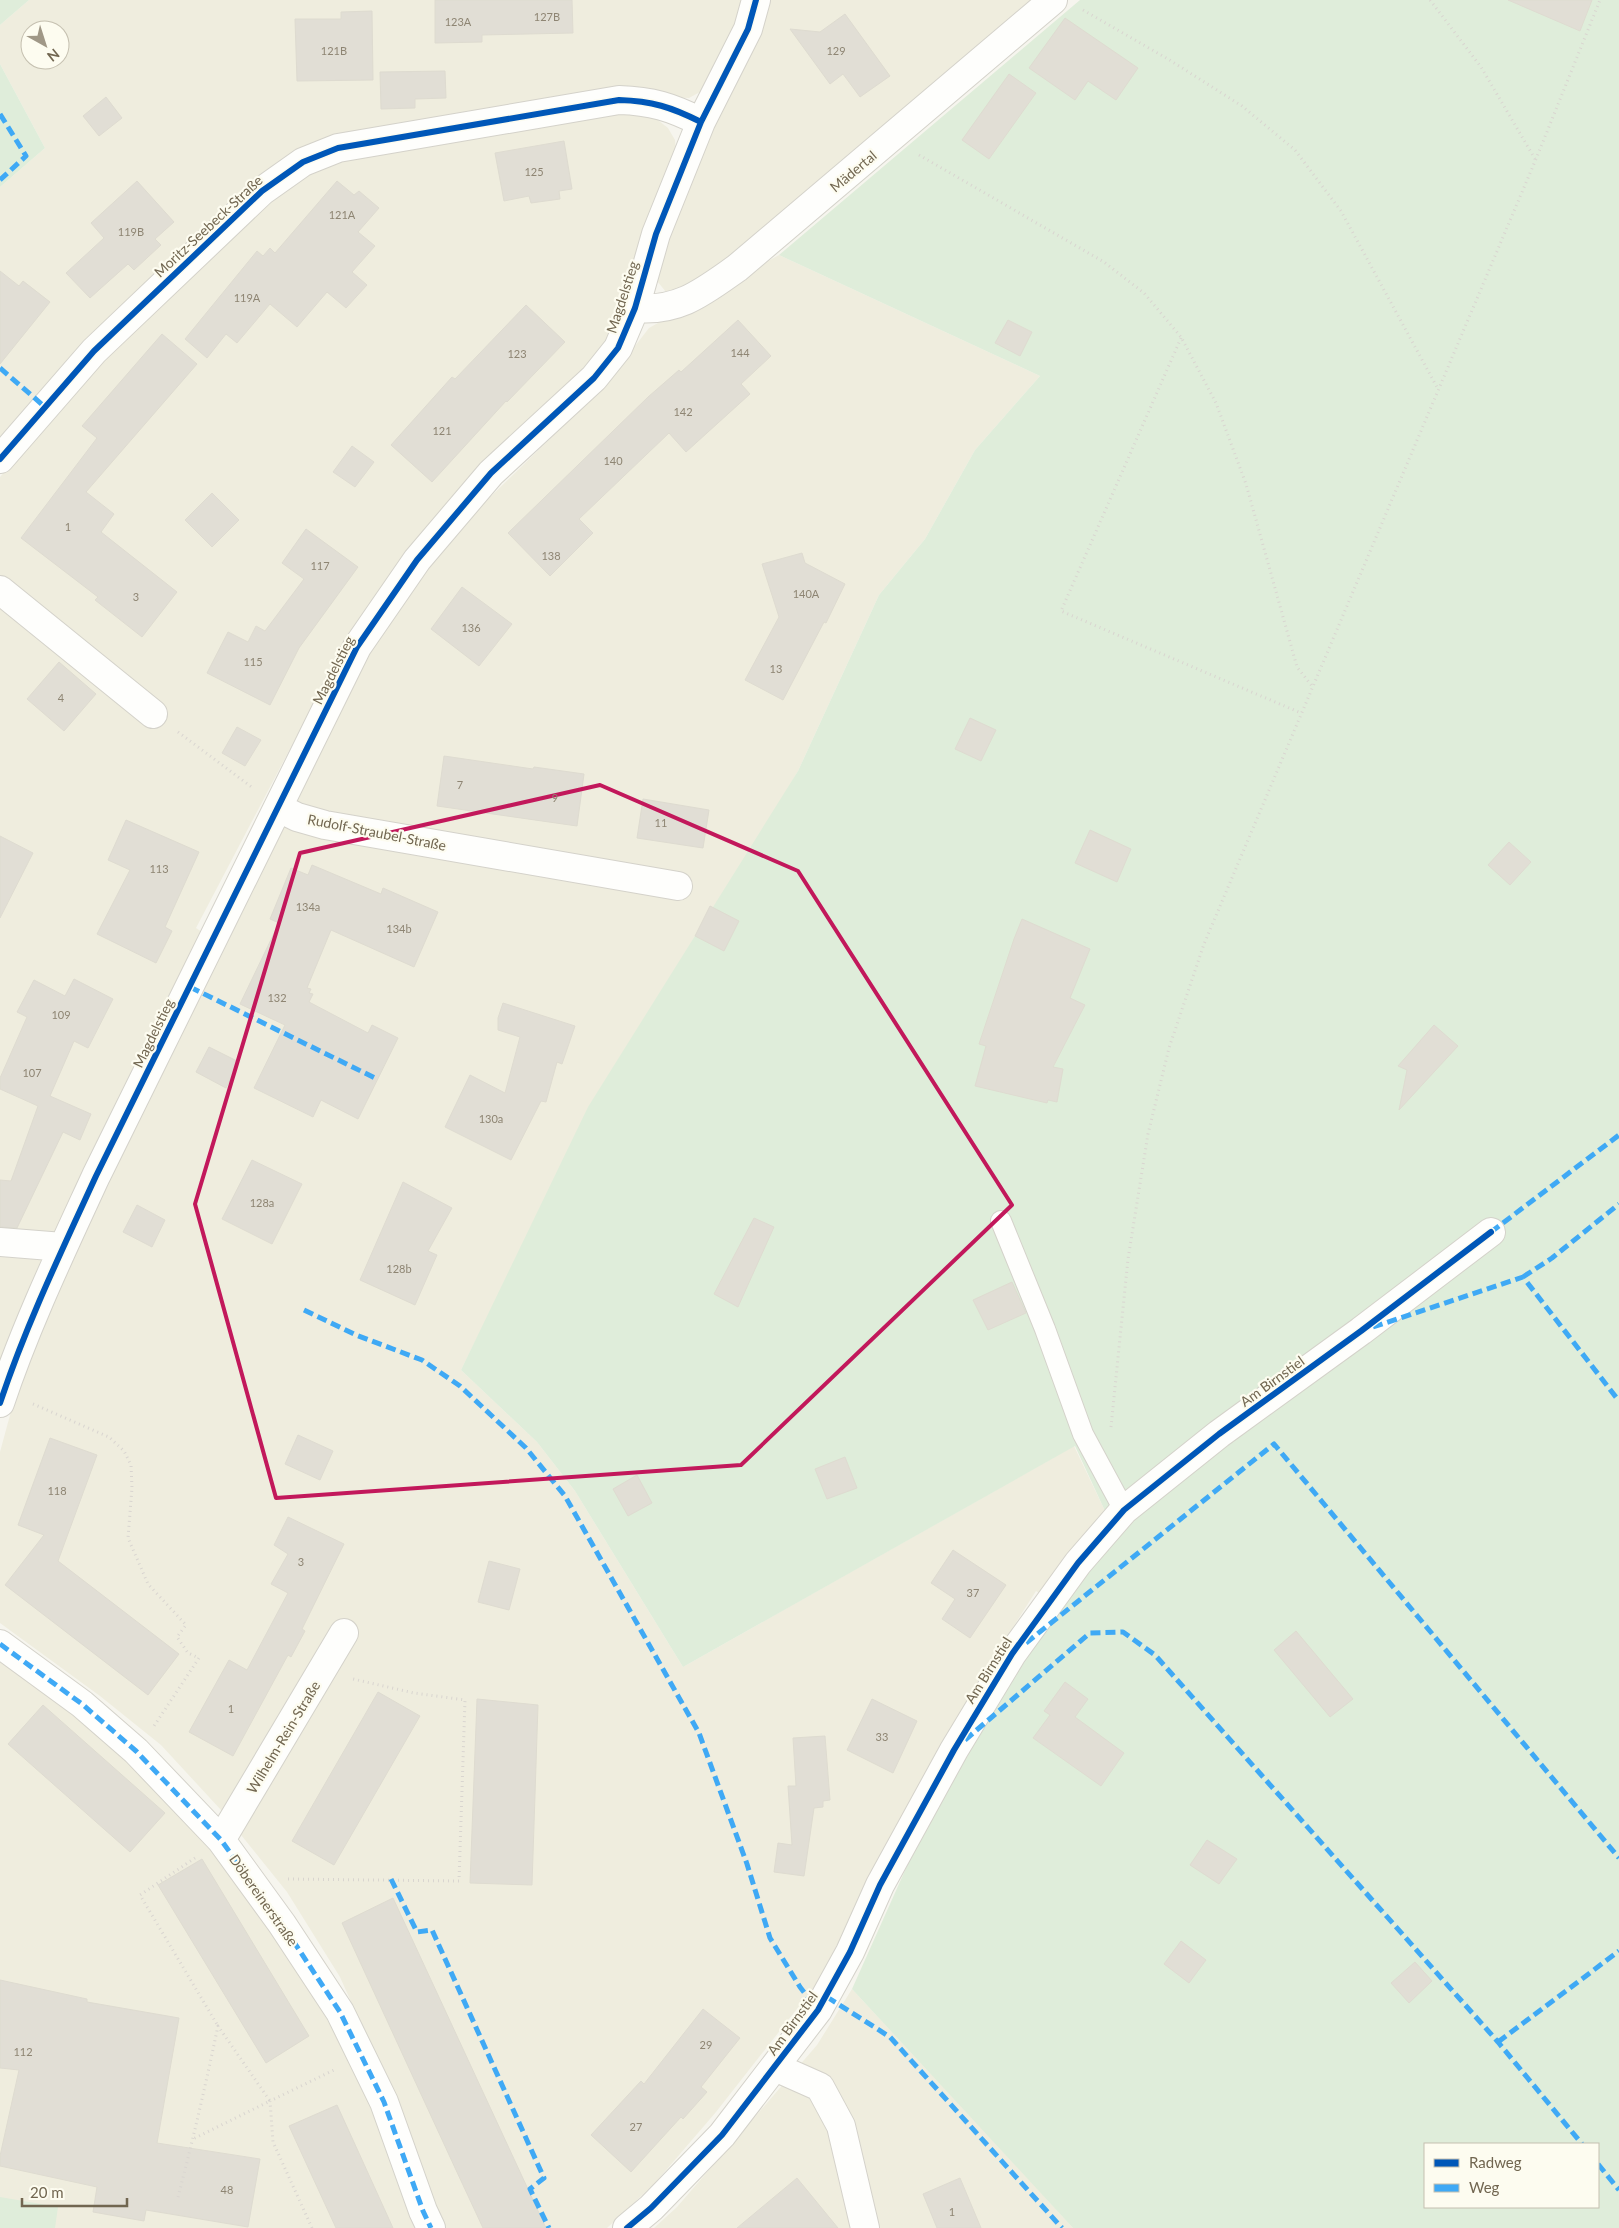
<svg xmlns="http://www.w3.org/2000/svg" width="1619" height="2228" font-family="Lato,sans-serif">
<rect width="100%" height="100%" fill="#f6f5ee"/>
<!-- residential -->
<path fill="#efedde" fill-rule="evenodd" d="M 29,0 L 746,0 L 713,76 L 700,92 L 689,98 L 670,97 L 327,141 L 0,442 L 0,187 L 45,148 L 0,64 L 0,25 ZM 30,30 L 60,30 L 60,60 L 30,60 Z
M 764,0 L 1031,0 L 732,259 L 677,293 L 666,292 L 653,276 Z
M 622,111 L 650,114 L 668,128 L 675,140 L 676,157 L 624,304 L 606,343 L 335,663 L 196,928 L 205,934 L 0,1365 L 0,477 L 102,357 L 271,196 L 309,169 L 349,155 Z
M 779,255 L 1040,376 L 975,450 L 925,539 L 879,595 L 798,771 L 492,1308 L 461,1370 L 537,1442 L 575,1491 L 683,1667 L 1074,1446 L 1105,1511 L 1042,1595 L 1036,1591 L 994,1657 L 910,1804 L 822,1977 L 716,2112 L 655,2183 L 607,2228 L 443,2228 L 376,2058 L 340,1977 L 287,1892 L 221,1810 L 161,1745 L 100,1696 L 0,1623 L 0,1452 L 16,1393 L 90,1211 L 379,631 L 440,546 L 603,387 L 649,328 Z
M 0,1656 L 119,1748 L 251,1891 L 332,2028 L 364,2088 L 422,2228 L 0,2228 Z
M 852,1989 L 1032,2183 L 1073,2228 L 654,2228 L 677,2207 L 817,2045 Z"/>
<!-- green -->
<path fill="#dfedda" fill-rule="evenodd" d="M 0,0 L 29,0 L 0,25 Z
M 1080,0 L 1619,0 L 1619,2228 L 1073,2228 L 852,1989 L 911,1857 L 986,1709 L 1105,1511 L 1075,1446 L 683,1667 L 575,1491 L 537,1442 L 461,1370 L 588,1107 L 798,771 L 879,595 L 925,539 L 975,450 L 1040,376 L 779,255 ZM 1425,2144 L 1598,2144 L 1598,2207 L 1425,2207 Z
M 0,64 L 45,148 L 0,187 Z
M 0,2197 L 58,2207 L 55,2228 L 0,2228 Z"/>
<!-- building -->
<path fill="#e1ded5" stroke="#dedbd0" d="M 435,0 L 572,0 L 573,33 L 482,35 L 482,42 L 435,43 Z
M 1508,0 L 1592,0 L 1580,31 Z
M 372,11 L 373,80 L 297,81 L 295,19 L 341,19 L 341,12 Z
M 845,14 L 890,76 L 860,97 L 843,74 L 830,84 L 790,29 L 820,32 Z
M 1065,18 L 1138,68 L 1116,100 L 1088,81 L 1075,100 L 1029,68 Z
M 445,71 L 446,98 L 415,99 L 415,108 L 381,109 L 380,72 Z
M 1009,74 L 1036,93 L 989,159 L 962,140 Z
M 106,97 L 122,118 L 99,136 L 83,116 Z
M 564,141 L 572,189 L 559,191 L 560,199 L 531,203 L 529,196 L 504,201 L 495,153 Z
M 137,181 L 174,222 L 155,239 L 161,245 L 134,270 L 128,264 L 90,298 L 66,273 L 104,238 L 91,223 Z
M 337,181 L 354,195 L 359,191 L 379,208 L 358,232 L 375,246 L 352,272 L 367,285 L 346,308 L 327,292 L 297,327 L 270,304 L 237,343 L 226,334 L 207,358 L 185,339 L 257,251 L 263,256 L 270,248 L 275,253 Z
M 0,271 L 19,286 L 23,281 L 50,302 L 0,364 Z
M 526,305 L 565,342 L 507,402 L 506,401 L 432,482 L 391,445 L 452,377 L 455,379 Z
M 738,320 L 771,356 L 741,384 L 750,394 L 686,452 L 669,433 L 579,519 L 593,533 L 550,576 L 508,533 L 648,397 L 679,370 L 681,372 Z
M 1008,320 L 1032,332 L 1020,356 L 995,343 Z
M 162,334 L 197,364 L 86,492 L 114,514 L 101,532 L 177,592 L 142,637 L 95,600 L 98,597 L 21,538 L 97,438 L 82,426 Z
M 352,446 L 374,462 L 355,487 L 333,472 Z
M 212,493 L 239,520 L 212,547 L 185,520 Z
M 306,529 L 358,567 L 299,648 L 270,705 L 207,673 L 228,632 L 248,642 L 256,626 L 265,631 L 304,579 L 282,563 Z
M 802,553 L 805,563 L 845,584 L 826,623 L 824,622 L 783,700 L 745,680 L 779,617 L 762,564 Z
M 462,587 L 512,624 L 479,666 L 431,629 Z
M 59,662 L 96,694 L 64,731 L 27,699 Z
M 970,718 L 996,730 L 981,761 L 955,749 Z
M 237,727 L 261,740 L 245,766 L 222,753 Z
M 444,756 L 533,769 L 534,767 L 584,774 L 577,826 L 437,806 Z
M 643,799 L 709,810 L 703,848 L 637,838 Z
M 126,820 L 199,852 L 165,927 L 172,931 L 156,963 L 97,934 L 130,870 L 108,860 Z
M 1090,830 L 1131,849 L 1117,882 L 1075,863 Z
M 0,836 L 33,853 L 0,918 Z
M 1509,842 L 1531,862 L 1510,885 L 1488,865 Z
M 312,865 L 381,894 L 383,888 L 438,912 L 414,967 L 331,930 L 307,988 L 311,989 L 309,993 L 313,994 L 309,1002 L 368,1033 L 372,1025 L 398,1038 L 358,1119 L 321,1100 L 313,1117 L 254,1088 L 285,1025 L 240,1004 L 279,923 L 270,919 L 291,868 L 308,875 Z
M 710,906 L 739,921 L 724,951 L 695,936 Z
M 1022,919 L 1090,949 L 1070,998 L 1085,1005 L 1053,1067 L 1063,1069 L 1057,1102 L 1048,1100 L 1047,1103 L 975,1086 L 986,1046 L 979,1044 L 1014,939 Z
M 74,979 L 113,999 L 88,1048 L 74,1041 L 50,1096 L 91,1114 L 80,1140 L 63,1132 L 17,1228 L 0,1227 L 0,1180 L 11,1181 L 38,1106 L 0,1089 L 0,1078 L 27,1017 L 17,1012 L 34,980 L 65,996 Z
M 503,1003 L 575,1026 L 562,1064 L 557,1062 L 546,1102 L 541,1101 L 511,1160 L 445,1127 L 470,1075 L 505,1093 L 520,1037 L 498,1030 L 498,1018 Z
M 1434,1025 L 1458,1046 L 1399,1110 L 1407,1070 L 1398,1066 Z
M 209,1047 L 239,1062 L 226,1088 L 196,1072 Z
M 252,1160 L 302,1184 L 272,1244 L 222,1219 Z
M 403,1182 L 452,1208 L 428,1251 L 437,1255 L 415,1305 L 360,1280 Z
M 137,1205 L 165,1220 L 152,1247 L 123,1232 Z
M 754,1218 L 774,1227 L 738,1307 L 714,1294 Z
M 1012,1282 L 1026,1313 L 988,1330 L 973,1300 Z
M 298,1435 L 333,1451 L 320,1480 L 285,1464 Z
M 50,1438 L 97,1455 L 58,1561 L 179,1654 L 148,1695 L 5,1585 L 44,1535 L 18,1525 Z
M 845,1457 L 857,1488 L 827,1499 L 815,1469 Z
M 637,1475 L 652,1503 L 628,1516 L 613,1489 Z
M 288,1517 L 344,1544 L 302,1629 L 305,1631 L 291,1657 L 288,1655 L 233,1756 L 189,1732 L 229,1660 L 247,1670 L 288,1593 L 271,1584 L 288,1554 L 274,1545 Z
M 953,1550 L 1006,1585 L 970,1638 L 942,1619 L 955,1599 L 931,1583 Z
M 489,1561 L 520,1569 L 509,1610 L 478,1602 Z
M 1296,1631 L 1353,1699 L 1330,1717 L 1274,1650 Z
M 1065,1682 L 1088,1699 L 1075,1717 L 1124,1753 L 1101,1786 L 1033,1738 L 1050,1715 L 1044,1711 Z
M 378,1692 L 420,1716 L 334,1865 L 292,1841 Z
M 477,1699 L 538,1705 L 532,1885 L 470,1883 Z
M 872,1699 L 917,1721 L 893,1773 L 847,1750 Z
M 43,1705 L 165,1813 L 130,1852 L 8,1744 Z
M 825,1736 L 830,1800 L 823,1801 L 823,1807 L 814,1808 L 804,1876 L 774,1872 L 778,1843 L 792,1845 L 788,1786 L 796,1786 L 793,1738 Z
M 1207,1840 L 1237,1859 L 1219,1884 L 1190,1865 Z
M 202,1859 L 309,2036 L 266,2063 L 158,1885 Z
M 393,1898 L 546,2228 L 483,2228 L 456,2170 L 342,1923 Z
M 1181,1941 L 1206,1960 L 1189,1983 L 1164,1964 Z
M 1415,1962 L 1432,1981 L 1409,2003 L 1391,1983 Z
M 0,1980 L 87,1999 L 87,2002 L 179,2018 L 157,2143 L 260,2159 L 248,2227 L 146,2210 L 144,2221 L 93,2212 L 97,2187 L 0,2166 L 0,2156 L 19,2070 L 0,2068 Z
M 703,2009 L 740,2038 L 701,2087 L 707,2092 L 683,2119 L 681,2117 L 631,2172 L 591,2135 L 641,2081 L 644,2084 Z
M 337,2105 L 358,2151 L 393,2228 L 336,2228 L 289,2126 Z
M 797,2178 L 838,2228 L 737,2228 Z
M 960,2178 L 981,2228 L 937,2228 L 923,2194 Z"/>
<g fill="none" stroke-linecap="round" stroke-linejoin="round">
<defs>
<path id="service" d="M 1001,1221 L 1045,1329 L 1083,1434 L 1124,1510"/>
<path id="minor" d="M 635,308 C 679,312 703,292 737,268 L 1053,0
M 0,459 L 94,351 L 262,191 L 303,162 L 338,148 L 619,100 C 652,101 671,107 701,122
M 0,590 L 153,714
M 279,808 L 297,817 L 325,825 L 678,886
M 0,1242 L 63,1247
M 0,1403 C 26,1325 62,1250 96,1176 L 357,647 L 417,560 L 491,473 L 594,378 L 618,348 L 635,308 L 656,234 L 701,122 L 748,29 L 756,0
M 0,1644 L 82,1704 L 136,1751 L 221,1840 L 282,1924 L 340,2012 L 384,2102 L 423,2211 L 431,2228
M 221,1840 L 344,1633
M 775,2067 L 820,2087 L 841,2126 L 865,2228
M 627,2228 L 651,2208 L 722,2135 L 818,2010 L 850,1952 L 880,1885 L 954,1750 L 1012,1654 L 1078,1563 L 1124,1510 L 1219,1434 L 1361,1331 L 1491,1232"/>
</defs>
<!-- service casing -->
<use href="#service" stroke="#d4d2ca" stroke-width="22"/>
<!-- minor casing -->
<use href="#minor" stroke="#d4d2ca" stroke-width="30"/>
<!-- path -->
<path stroke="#d9d5d0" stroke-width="3" stroke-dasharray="1 4" stroke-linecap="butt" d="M 1430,0 L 1481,67 L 1535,159
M 1083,10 L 1168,59 L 1242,106 L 1295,150 L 1341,211 L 1438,389
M 919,155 L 1104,262 L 1144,293 L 1181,337 L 1216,403 L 1246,484 L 1297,667 L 1312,686
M 1181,338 L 1061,611 L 1301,713
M 178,732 L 253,788
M 33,1404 L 109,1437 L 124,1451 L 131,1465 L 132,1488 L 128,1538 L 148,1584 L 186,1625 L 177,1637 L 188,1653 L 199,1658 L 154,1726
M 1111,1427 L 1128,1259 L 1148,1134 L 1169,1048 L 1204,944 L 1536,159 L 1600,0
M 195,1858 L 140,1895 L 218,2026
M 288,1879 L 459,1881 L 465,1700 L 414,1693 L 353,1679
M 178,2197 C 193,2140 206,2083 218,2026 L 270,2101 L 193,2139
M 312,2228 L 273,2142 L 270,2101 L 334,2070"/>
<!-- service -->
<use href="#service" stroke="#fefefc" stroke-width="20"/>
<!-- minor -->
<use href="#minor" stroke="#fefefc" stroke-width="28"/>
<!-- quiet -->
<path stroke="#3fa9f5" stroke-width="5" stroke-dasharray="10 5" stroke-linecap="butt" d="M 0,114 L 26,156 L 0,180
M 0,368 L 45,407
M 190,987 L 377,1079
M 1491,1232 L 1619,1135
M 1523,1277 L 1552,1258 L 1619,1204
M 304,1310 L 356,1335 L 422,1360 L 460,1386 L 526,1448 L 565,1496 L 699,1733 L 747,1864 L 770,1938 L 800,1987 L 818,2010
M 1373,1327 L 1523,1277 L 1619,1401
M 1026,1643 L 1274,1444 L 1619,1858
M 0,1644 L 82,1704 L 136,1751 L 221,1840 L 282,1924 L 340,2012 L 384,2102 L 423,2211 L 431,2228
M 965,1740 L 1090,1633 L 1123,1632 L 1155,1655 L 1498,2042 L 1582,2144
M 391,1879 L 417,1932 L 432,1930 L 544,2178 L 530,2189 L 549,2228
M 827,1997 L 890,2037 L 1062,2228
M 1498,2042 L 1619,1951
M 1598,2164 L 1619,2190"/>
<defs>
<path id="cycleway" d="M 0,459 L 94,351 L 262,191 L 303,162 L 338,148 L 619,100 C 652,101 671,107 701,122
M 0,1403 C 26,1325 62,1250 96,1176 L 357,647 L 417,560 L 491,473 L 594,378 L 618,348 L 635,308 L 656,234 L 701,122 L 748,29 L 756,0
M 627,2228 L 651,2208 L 722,2135 L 818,2010 L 850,1952 L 880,1885 L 954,1750 L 1012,1654 L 1078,1563 L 1124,1510 L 1219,1434 L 1361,1331 L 1491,1232"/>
</defs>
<!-- cycleway casing -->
<use href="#cycleway" stroke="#fdfcf0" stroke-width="9"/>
<!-- cycleway -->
<use href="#cycleway" stroke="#0057b8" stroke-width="6"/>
</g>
<!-- marked area -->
<path fill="none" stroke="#c2185b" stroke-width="4" stroke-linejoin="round" d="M 600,785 L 798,871 L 1012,1205 L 741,1465 L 276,1498 L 195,1204 L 300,853 Z"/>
<g text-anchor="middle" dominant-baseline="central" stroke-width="4.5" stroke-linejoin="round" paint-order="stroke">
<!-- number labels -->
<g font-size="11" fill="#8e8573">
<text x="547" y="16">127B</text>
<text x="458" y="21">123A</text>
<text x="334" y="50">121B</text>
<text x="836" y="50">129</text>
<text x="534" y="171">125</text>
<text x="342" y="214">121A</text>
<text x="131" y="231">119B</text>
<text x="247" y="297">119A</text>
<text x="740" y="352">144</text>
<text x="517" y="353">123</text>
<text x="683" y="411">142</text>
<text x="442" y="430">121</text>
<text x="613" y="460">140</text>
<text x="68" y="526">1</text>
<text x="551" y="555">138</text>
<text x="320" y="565">117</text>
<text x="806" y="593">140A</text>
<text x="136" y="596">3</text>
<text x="471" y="627">136</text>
<text x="253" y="661">115</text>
<text x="776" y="668">13</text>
<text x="61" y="697">4</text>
<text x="460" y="784">7</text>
<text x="555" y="797">9</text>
<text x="661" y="822">11</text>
<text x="159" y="868">113</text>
<text x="308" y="906">134a</text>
<text x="399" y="928">134b</text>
<text x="277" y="997">132</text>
<text x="61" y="1014">109</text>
<text x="32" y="1072">107</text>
<text x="491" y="1118">130a</text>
<text x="262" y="1202">128a</text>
<text x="399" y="1268">128b</text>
<text x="57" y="1490">118</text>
<text x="301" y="1561">3</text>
<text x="973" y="1592">37</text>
<text x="231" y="1708">1</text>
<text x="882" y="1736">33</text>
<text x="706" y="2044">29</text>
<text x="23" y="2051">112</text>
<text x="636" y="2126">27</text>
<text x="227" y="2189">48</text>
<text x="952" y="2211">1</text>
</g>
<!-- street labels -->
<g font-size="14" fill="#716650" stroke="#fdfcf0">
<text transform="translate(853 171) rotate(-40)">Mädertal</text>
<text transform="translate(208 226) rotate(-43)">Moritz-Seebeck-Straße</text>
<text transform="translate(622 297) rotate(-72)">Magdelstieg</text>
<text transform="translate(333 670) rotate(-63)">Magdelstieg</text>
<text transform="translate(377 832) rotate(11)">Rudolf-Straubel-Straße</text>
<text transform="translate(153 1033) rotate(-64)">Magdelstieg</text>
<text transform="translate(1272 1381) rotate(-36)">Am Birnstiel</text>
<text transform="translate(988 1670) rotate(-58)">Am Birnstiel</text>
<text transform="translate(283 1737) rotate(-59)">Wilhelm-Rein-Straße</text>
<text transform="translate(264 1900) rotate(55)">Döbereinerstraße</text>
<text transform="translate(792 2023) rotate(-54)">Am Birnstiel</text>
</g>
</g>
<!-- legend -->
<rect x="1424" y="2143" width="175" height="65" fill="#fdfcf0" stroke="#c5c0b0"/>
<rect x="1434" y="2159" width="25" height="8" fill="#0057b8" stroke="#c5c0b0"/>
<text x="1469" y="2168" font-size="15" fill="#716650">Radweg</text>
<rect x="1434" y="2184" width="25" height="8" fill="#3fa9f5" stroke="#c5c0b0"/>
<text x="1469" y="2193" font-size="15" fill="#716650">Weg</text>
<!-- north arrow -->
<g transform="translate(45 45) rotate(141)"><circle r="24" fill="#fdfcf0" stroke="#c5c0b0"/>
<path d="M0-4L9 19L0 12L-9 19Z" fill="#a09887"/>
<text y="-8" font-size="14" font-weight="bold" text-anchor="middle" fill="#716650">N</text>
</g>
<!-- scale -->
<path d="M22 2198v8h105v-8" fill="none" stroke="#716650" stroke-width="2.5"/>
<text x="30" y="2198" font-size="15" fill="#716650" stroke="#fdfcf0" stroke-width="4" paint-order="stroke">20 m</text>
</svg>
